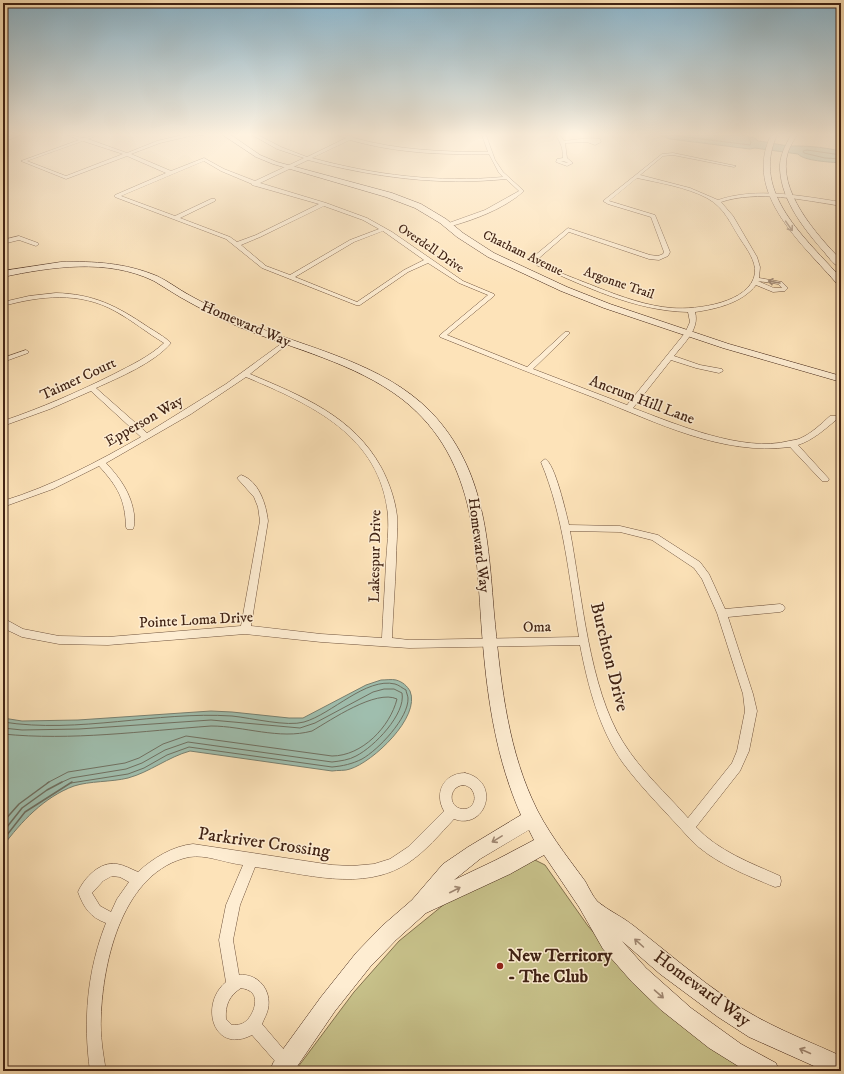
<svg xmlns="http://www.w3.org/2000/svg" width="844" height="1074" font-family="'IM FELL DW Pica',serif">
<rect width="100%" height="100%" fill="#fde3b9"/>
<filter id="stains"><feTurbulence type="fractalNoise" baseFrequency=".005" numOctaves="4"/><feColorMatrix values="0 0 0 0 .2 0 0 0 0 .09 0 0 0 0 .02 0 0 0 .5 -.17"/></filter>
<radialGradient id="worn" r=".72"><stop offset=".6" stop-color="#630" stop-opacity="0"/><stop offset="1" stop-color="#630" stop-opacity=".3"/></radialGradient>
<!-- green -->
<path fill="#c7c18a" stroke="#84724f" d="M 531,858 L 545,865 L 588,926 L 644,991 L 671,1016 L 745,1071 L 295,1071 L 354,992 L 399,941 L 447,902 Z"/>
<!-- water -->
<path fill="#9fbeae" stroke="#798070" d="M 659,135 L 742,135 L 755,138 L 758,141 C 770,142 785,147 798,146 C 813,146 826,148 841,151 L 841,163 C 830,162 804,161 798,154 L 755,148 L 750,149 L 670,139 Z
M 381,680 C 386,680 392,679 396,680 C 403,682 407,686 410,691 C 421,717 373,762 350,769 C 345,771 338,770 332,771 L 190,751 C 168,757 150,772 128,778 C 112,782 89,781 74,786 C 44,797 21,822 3,846 L 3,718 L 22,721 L 78,720 L 211,711 L 232,712 L 289,718 L 303,718 L 366,685 Z"/>
<g fill="none" stroke-linecap="round" stroke-linejoin="round">
<!-- shore-far1 -->
<path stroke="#707061" stroke-width="1" d="M 670,135 L 750,145 L 751,142 L 747,135
M 841,155 L 807,150 L 803,151 L 804,153 L 825,158 L 841,159
M 3,722 C 79,734 156,711 232,716 C 252,718 287,727 304,722 C 332,714 366,677 395,684 C 399,685 402,688 406,690 C 406,692 408,696 408,698 C 409,718 378,750 362,759 C 352,764 343,766 332,767 L 189,747 L 167,755 L 144,768 L 128,774 L 71,783
M 3,728 L 22,730 L 79,729 L 211,720 L 300,728 L 315,723 L 373,692 L 384,689 L 394,689 L 402,693 C 406,714 374,747 356,756 C 349,760 340,761 332,762 L 188,742 L 165,750 L 142,763 L 126,769 L 71,778 L 60,783
M 3,734 C 71,741 143,731 211,726 C 244,726 279,740 312,731 C 331,720 376,689 397,699 C 390,727 362,756 332,756 L 186,736 L 163,744 L 139,758 L 125,763 L 68,772 L 47,783"/>
<!-- shore -->
<path stroke="#707061" stroke-width="1.5" d="M 3,822 L 19,804 L 49,782
M 3,832 L 22,808 L 47,790 L 62,782
M 3,840 L 25,812 L 72,782"/>
<defs>
<path id="street" d="M 14,135 L 21,135 L 3,142 L 3,139 Z
M 68,135 C 73,135 80,138 85,138 C 89,137 93,135 98,135 L 88,139 L 127,153 L 157,141 L 182,135 L 204,135 L 190,136 L 160,143 L 131,154 L 171,171 L 204,158 L 224,169 L 255,181 L 304,158 L 277,149 L 252,135 L 258,135 L 281,147 L 307,157 L 346,138 L 337,135 L 352,136 L 354,138 C 397,150 443,152 488,152 L 482,135 L 486,135 L 495,160 L 503,172 L 524,191 C 504,209 474,220 448,227 L 446,226 L 446,224 L 485,210 L 519,191 L 506,179 C 438,186 373,177 308,160 L 260,183 L 326,203 L 367,218 L 392,232 L 463,281 L 494,294 L 494,296 L 447,335 L 527,367 L 565,332 L 569,332 L 569,334 L 533,369 L 627,405 L 685,333 L 690,322 L 688,312 C 634,311 585,286 536,265 L 532,261 L 533,257 L 568,228 L 650,255 L 658,256 L 663,254 L 664,252 L 651,217 L 608,204 L 603,201 L 662,154 L 673,153 L 736,166 L 734,167 L 673,155 L 663,156 L 640,175 L 690,188 L 718,200 C 756,187 802,196 841,202 L 841,206 C 804,200 757,190 721,202 L 733,216 L 757,257 L 760,267 L 759,278 L 782,282 L 788,288 L 785,291 L 773,292 L 756,285 C 742,303 716,309 695,312 C 700,329 684,343 674,356 L 700,365 L 722,369 L 723,371 L 719,373 L 696,368 L 671,360 L 633,408 C 676,424 743,453 789,441 C 793,440 797,440 801,438 C 812,433 821,424 830,416 L 836,416 L 836,420 C 824,430 813,440 798,445 L 829,479 L 828,481 L 822,481 L 790,447 C 722,456 656,422 595,398 C 543,378 492,358 440,337 L 440,335 L 488,295 L 459,283 L 428,263 L 408,272 L 360,305 L 356,305 L 262,268 L 226,239 L 115,197 L 115,195 L 166,173 L 127,156 L 66,179 L 21,161 L 79,140 ZM 350,140 C 395,153 442,155 489,154 L 499,173 L 503,177 C 438,183 374,175 312,158 ZM 83,141 L 123,154 L 66,176 L 27,161 ZM 204,161 L 221,171 L 252,184 L 252,185 L 319,204 L 256,235 L 237,242 L 230,237 L 180,218 L 215,201 L 215,199 L 211,199 L 175,216 L 121,196 ZM 637,178 C 660,183 686,187 707,198 C 725,208 730,223 741,240 C 747,249 756,261 755,273 C 751,303 696,310 672,308 C 647,306 622,297 599,288 C 587,283 545,268 538,261 L 538,259 L 569,232 L 649,259 L 659,260 L 668,256 L 670,252 L 655,215 L 609,201 ZM 324,206 L 363,220 L 379,229 L 350,240 L 290,275 L 266,266 L 241,245 L 260,237 ZM 383,231 L 424,260 L 404,270 L 357,302 L 295,277 L 354,242 ZM 758,281 L 778,284 L 782,288 L 774,288 Z
M 555,135 L 560,135 L 564,141 C 574,140 591,137 600,139 L 601,142 L 595,145 L 587,142 L 565,143 L 567,158 L 573,163 L 567,166 L 556,162 L 557,159 L 563,158 C 563,149 561,142 555,135 ZM 561,161 L 564,161 L 568,163 L 567,163 Z
M 19,236 L 38,243 L 39,244 L 36,246 L 19,240 L 3,244 L 3,240 Z
M 56,293 C 94,294 117,306 148,327 C 156,332 165,337 171,343 C 154,363 120,377 96,388 L 147,433 L 226,384 L 285,341 L 289,341 L 289,343 L 250,374 C 302,396 353,416 381,467 C 389,482 395,499 397,516 C 398,532 396,547 396,562 C 395,588 393,613 392,638 L 409,640 L 579,637 C 569,578 564,517 541,462 L 545,459 C 555,463 566,513 569,525 L 620,526 L 658,535 L 700,562 L 709,574 L 725,609 L 780,604 L 783,605 L 785,608 L 783,611 L 780,612 L 728,617 L 753,694 L 757,711 L 749,751 L 740,771 L 696,827 C 718,851 751,863 780,876 L 781,881 L 780,886 L 775,887 C 746,875 712,862 690,839 C 668,814 643,790 623,763 C 599,729 588,686 580,645 L 409,648 L 321,642 L 245,634 L 108,645 L 59,644 L 22,637 L 3,628 L 3,618 L 23,629 L 59,636 L 108,637 L 241,626 L 260,521 L 258,507 L 254,497 L 237,478 L 241,475 C 259,481 266,504 268,521 L 251,626 L 321,634 L 382,638 C 383,612 385,587 386,562 C 387,546 389,531 388,516 C 381,435 310,404 246,377 L 191,414 L 106,463 C 120,478 131,493 134,514 C 134,519 135,525 133,529 L 127,529 L 126,527 C 125,499 118,487 99,466 L 53,489 L 3,507 L 3,501 C 52,486 97,462 141,437 L 91,391 L 50,409 L 3,426 L 3,421 C 41,408 78,392 114,374 C 131,365 149,357 164,343 C 147,333 132,320 115,311 C 79,291 40,296 3,306 L 3,302 L 29,296 ZM 570,531 L 620,532 L 652,540 L 694,568 L 702,579 L 717,613 L 743,694 L 745,711 L 737,751 L 732,763 L 688,818 C 666,793 641,771 623,742 C 589,688 582,595 570,531 Z
M 26,350 L 29,352 L 28,353 L 3,362 L 3,358 Z
M 465,773 C 502,781 486,831 454,819 C 440,834 426,851 408,863 C 363,893 303,873 255,867 L 240,905 L 233,940 L 239,975 C 258,973 272,990 268,1009 C 267,1014 264,1019 262,1024 L 291,1058 L 294,1063 L 291,1068 L 286,1071 L 281,1068 L 252,1035 C 213,1055 199,1004 226,982 L 219,940 L 226,905 L 243,865 C 226,863 205,854 189,857 C 123,871 103,960 101,1017 C 100,1035 103,1053 106,1071 L 90,1071 C 83,1021 87,971 106,923 C 90,917 84,908 78,892 C 84,878 100,861 117,864 C 124,865 131,869 138,872 C 153,858 173,846 193,844 L 332,865 L 352,866 L 374,864 L 390,859 L 408,847 L 444,811 C 434,794 443,773 465,773 ZM 463,785 C 477,786 479,807 465,809 C 448,810 447,787 463,785 ZM 112,876 L 120,877 L 129,882 L 117,899 L 111,912 L 100,906 L 92,893 L 103,881 ZM 241,988 C 246,989 250,990 253,994 C 259,1002 251,1021 241,1024 C 238,1025 235,1025 232,1025 L 226,1019 C 225,1005 229,996 241,988 Z"/>
<path id="secondary" d="M 223,135 L 231,135 L 260,155 L 277,162 L 392,193 L 421,204 L 446,219 L 463,233 L 494,253 L 567,287 L 610,304 L 729,344 L 841,376 L 841,382 L 723,348 L 604,308 L 561,291 L 488,257 L 457,237 L 440,223 L 415,208 L 386,197 L 273,164 L 256,157 Z
M 771,135 L 777,135 C 750,193 807,239 841,278 L 841,286 L 838,285 C 804,245 742,194 771,135 Z
M 791,135 L 797,135 C 794,140 790,146 788,152 C 776,190 817,235 841,260 L 841,268 C 835,266 829,258 825,253 C 805,230 782,202 780,170 C 779,157 785,146 791,135 Z
M 61,262 C 94,261 126,263 157,276 C 168,281 178,289 189,295 C 207,305 225,314 244,322 C 306,348 382,362 431,412 C 485,469 488,539 494,613 C 500,675 506,741 532,799 C 545,829 566,855 585,881 C 589,888 593,897 598,902 C 609,911 623,917 634,926 C 666,951 697,978 731,1001 C 765,1025 804,1039 841,1056 L 841,1071 L 825,1071 L 749,1037 L 718,1017 L 660,974 L 622,941 L 646,968 L 691,1008 L 741,1044 L 776,1063 L 779,1071 L 746,1071 L 709,1048 L 661,1010 L 632,982 L 603,949 L 579,907 L 544,855 L 510,874 L 426,913 L 396,940 L 370,967 L 335,1011 L 294,1071 L 270,1071 L 273,1063 L 321,997 L 356,953 L 382,926 L 412,900 L 443,864 L 468,847 L 521,815 C 497,761 488,703 483,645 C 475,555 481,461 402,399 C 355,363 293,349 239,327 C 219,318 199,308 180,297 C 171,292 163,286 154,281 C 107,258 51,267 3,277 L 3,271 ZM 529,830 L 534,840 L 496,860 L 454,880 L 480,859 Z"/>
</defs>
<!-- street casing -->
<use href="#street" stroke="#70533d" stroke-width="1"/>
<!-- secondary casing -->
<use href="#secondary" stroke="#412314" stroke-width="1"/>
<!-- street -->
<use href="#street" fill="#feedd2" fill-rule="evenodd"/>
<!-- secondary -->
<use href="#secondary" fill="#feedd2" fill-rule="evenodd"/>
</g>
<!-- one-way arrows -->
<defs><path id="oneway-shaft" d="M-6 0H5M1.5-3L5.5 0L1.5 3" fill="none" stroke-width="1.6" stroke-linecap="round" stroke-linejoin="round"/></defs>
<g stroke="#a08873">
<use href="#oneway-shaft" transform="translate(789 226) rotate(55)"/>
<use href="#oneway-shaft" transform="translate(774 282) rotate(-170)"/>
<use href="#oneway-shaft" transform="translate(497 839) rotate(149)"/>
<use href="#oneway-shaft" transform="translate(455 890) rotate(-27)"/>
<use href="#oneway-shaft" transform="translate(639 943) rotate(-138)"/>
<use href="#oneway-shaft" transform="translate(659 994) rotate(41)"/>
<use href="#oneway-shaft" transform="translate(805 1051) rotate(-156)"/>
</g>
<!-- sky -->
<linearGradient id="sky" x2="0" y2="1"><stop stop-color="#8bb8d1"/><stop offset="0.47" stop-color="#fef2e0"/><stop offset="1" stop-color="#fef2e0" stop-opacity="0"/></linearGradient>
<rect width="844" height="286" fill="url(#sky)"/>
<!-- markers -->
<circle fill="#8f2418" stroke="#feedd2" stroke-width="1.5" cx="500" cy="966" r="4"/>
<g text-anchor="middle" dominant-baseline="central" stroke-width="3" stroke-linejoin="round" paint-order="stroke">
<!-- far-street labels -->
<g font-size="13" fill="#412314" stroke="#feedd2">
<text transform="translate(431 248) rotate(34)">Overdell Drive</text>
<text transform="translate(523 253) rotate(26)">Chatham Avenue</text>
<text transform="translate(619 283) rotate(19)">Argonne Trail</text>
</g>
<!-- street labels -->
<g font-size="15" fill="#412314" stroke="#feedd2">
<text transform="translate(246 324) rotate(23)">Homeward Way</text>
<text transform="translate(78 379) rotate(-25)">Taimer Court</text>
<text transform="translate(642 400) rotate(21)">Ancrum Hill Lane</text>
<text transform="translate(144 421) rotate(-30)">Epperson Way</text>
<text transform="translate(479 545) rotate(83)">Homeward Way</text>
<text transform="translate(375 556) rotate(-89)">Lakespur Drive</text>
<text transform="translate(196 620) rotate(-3)">Pointe Loma Drive</text>
<text transform="translate(537 627) rotate(-1)">Oma</text>
</g>
<!-- near-street labels -->
<g font-size="18" fill="#412314" stroke="#feedd2">
<text transform="translate(609 657) rotate(76)">Burchton Drive</text>
<text transform="translate(264 843) rotate(8)">Parkriver Crossing</text>
<text transform="translate(702 989) rotate(36)">Homeward Way</text>
</g>
<!-- near-poi labels -->
<g font-size="18" font-weight="bold" fill="#412314" stroke="#feedd2" text-anchor="start">
<text x="508" y="956">New Territory<tspan x="508" dy="21">- The Club</tspan></text>
</g>
</g>
<!-- margin -->
<rect width="844" height="1074" fill="none" stroke="#fde3b9" stroke-width="16"/>
<rect x="4" y="4" width="836" height="1066" fill="none" stroke="#412314" stroke-width="2"/>
<rect x="8" y="8" width="828" height="1058" fill="none" stroke="#412314"/>
<rect width="100%" height="100%" filter="url(#stains)"/>
<rect width="100%" height="100%" fill="url(#worn)"/>
</svg>
